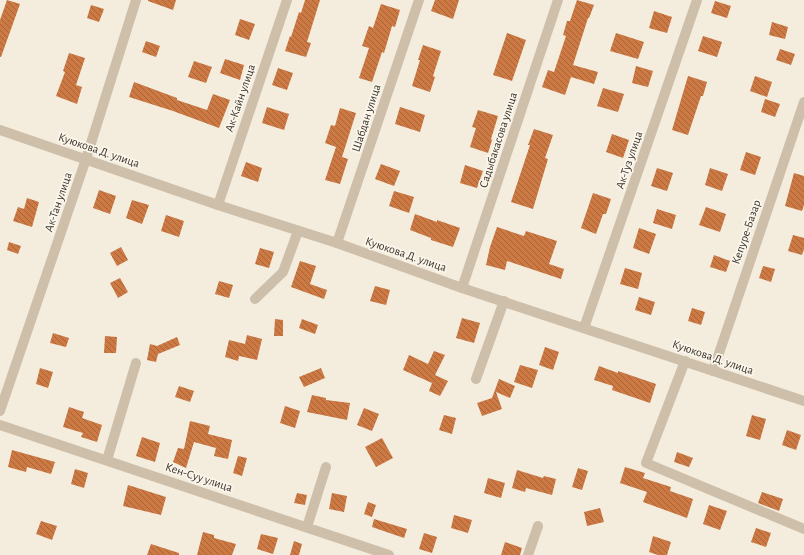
<svg xmlns="http://www.w3.org/2000/svg" width="804" height="555" font-family="'Alegreya Sans',sans-serif">
<defs>
<pattern id="building-back-hatch" width="6" height="6" patternUnits="userSpaceOnUse"><rect width="6" height="6" fill="#cc7944"/><path d="M-1 5l2 2M0 0l6 6M5-1l2 2" fill="none" stroke="#a76439"/></pattern>
</defs>
<rect width="100%" height="100%" fill="#f4edde"/>
<!-- building -->
<path fill="url(#building-back-hatch)" d="M 7,0 L 20,4 L 1,57 L 0,57 L 0,20 Z
M 148,0 L 176,0 L 173,10 L 148,1 Z
M 305,0 L 320,0 L 307,42 L 311,43 L 306,57 L 285,51 L 290,36 L 291,37 L 299,12 L 301,13 Z
M 435,0 L 459,0 L 453,19 L 431,11 Z
M 577,0 L 594,5 L 589,18 L 588,18 L 573,65 L 598,72 L 594,84 L 571,77 L 565,95 L 542,87 L 548,70 L 554,72 L 566,36 L 563,35 L 567,21 L 570,21 Z
M 715,1 L 731,6 L 727,18 L 711,13 Z
M 381,4 L 400,10 L 395,27 L 392,26 L 384,53 L 382,52 L 372,82 L 359,78 L 369,48 L 362,46 L 369,26 L 373,28 Z
M 91,5 L 104,9 L 99,22 L 87,18 Z
M 654,11 L 672,17 L 667,33 L 649,28 Z
M 240,19 L 255,24 L 249,40 L 235,35 Z
M 772,22 L 788,27 L 785,39 L 769,35 Z
M 507,33 L 526,40 L 512,81 L 493,75 Z
M 616,33 L 644,42 L 638,59 L 610,51 Z
M 703,36 L 722,42 L 717,57 L 698,51 Z
M 146,41 L 160,46 L 156,57 L 142,52 Z
M 423,45 L 441,51 L 433,76 L 435,77 L 430,92 L 412,86 L 420,60 L 418,60 Z
M 780,49 L 795,54 L 791,65 L 776,60 Z
M 69,53 L 85,58 L 76,85 L 82,87 L 77,104 L 56,96 L 65,72 L 63,71 Z
M 225,59 L 244,65 L 240,80 L 220,73 Z
M 194,61 L 212,67 L 206,83 L 188,77 Z
M 636,66 L 653,71 L 648,87 L 632,83 Z
M 278,68 L 293,73 L 287,90 L 272,85 Z
M 688,76 L 707,82 L 703,96 L 701,96 L 688,135 L 672,130 Z
M 755,76 L 772,82 L 767,97 L 750,91 Z
M 134,82 L 177,98 L 177,100 L 207,110 L 213,94 L 230,100 L 219,128 L 173,111 L 129,97 Z
M 603,88 L 624,94 L 618,112 L 597,106 Z
M 765,99 L 780,104 L 775,117 L 761,112 Z
M 267,107 L 289,114 L 284,130 L 262,123 Z
M 400,107 L 425,115 L 420,132 L 395,124 Z
M 340,108 L 356,113 L 342,157 L 348,159 L 340,184 L 325,180 L 336,147 L 325,143 L 331,125 L 335,126 Z
M 478,110 L 498,116 L 491,139 L 492,140 L 488,153 L 470,147 L 476,128 L 472,127 Z
M 534,129 L 553,135 L 545,158 L 548,159 L 533,209 L 511,202 L 530,145 L 528,145 Z
M 612,134 L 629,140 L 623,158 L 606,152 Z
M 746,152 L 761,157 L 755,175 L 740,170 Z
M 246,162 L 262,168 L 258,182 L 241,176 Z
M 381,164 L 400,171 L 394,186 L 375,179 Z
M 465,165 L 483,171 L 477,188 L 460,183 Z
M 657,168 L 673,173 L 667,191 L 651,186 Z
M 710,168 L 728,174 L 722,191 L 705,185 Z
M 794,173 L 804,176 L 804,205 L 802,211 L 785,206 Z
M 99,190 L 116,196 L 110,214 L 93,208 Z
M 394,191 L 414,197 L 409,213 L 389,206 Z
M 593,193 L 611,199 L 606,214 L 603,214 L 596,234 L 581,228 Z
M 27,198 L 39,202 L 32,227 L 13,221 L 18,207 L 24,209 Z
M 132,200 L 149,205 L 142,224 L 126,218 Z
M 706,207 L 726,214 L 720,232 L 699,225 Z
M 657,209 L 676,215 L 672,229 L 653,223 Z
M 415,214 L 437,222 L 437,220 L 460,228 L 453,247 L 431,240 L 431,238 L 410,230 Z
M 166,215 L 184,221 L 179,237 L 161,231 Z
M 497,227 L 524,236 L 526,231 L 557,241 L 549,264 L 564,269 L 561,279 L 507,261 L 505,270 L 486,265 L 490,247 Z
M 639,228 L 656,234 L 649,254 L 633,248 Z
M 793,235 L 804,238 L 804,249 L 802,255 L 788,251 Z
M 9,242 L 21,246 L 18,254 L 7,250 Z
M 121,247 L 128,260 L 117,266 L 110,253 Z
M 260,248 L 274,252 L 269,268 L 255,264 Z
M 714,255 L 730,261 L 726,272 L 710,267 Z
M 300,261 L 316,266 L 310,284 L 327,290 L 324,299 L 291,287 Z
M 763,266 L 775,269 L 771,282 L 759,278 Z
M 625,268 L 642,273 L 638,289 L 620,284 Z
M 120,278 L 128,292 L 118,298 L 110,283 Z
M 219,281 L 233,285 L 229,298 L 215,294 Z
M 375,286 L 390,290 L 386,305 L 370,301 Z
M 639,297 L 655,302 L 651,315 L 635,310 Z
M 692,308 L 705,312 L 701,325 L 688,321 Z
M 462,318 L 480,323 L 474,343 L 456,338 Z
M 275,319 L 283,320 L 283,336 L 274,336 Z
M 302,319 L 318,325 L 315,334 L 299,328 Z
M 53,333 L 69,338 L 66,347 L 50,343 Z
M 247,335 L 262,339 L 257,360 L 239,356 L 238,361 L 225,357 L 229,340 L 245,344 Z
M 105,336 L 117,337 L 116,353 L 104,353 Z
M 177,337 L 180,345 L 158,354 L 156,362 L 147,360 L 150,344 L 157,346 Z
M 545,347 L 559,352 L 553,370 L 539,365 Z
M 434,351 L 445,355 L 435,375 L 448,381 L 440,396 L 429,391 L 432,383 L 403,370 L 409,355 L 428,364 Z
M 520,365 L 538,370 L 532,388 L 514,382 Z
M 599,366 L 618,373 L 618,371 L 656,384 L 650,403 L 612,390 L 613,386 L 594,380 Z
M 40,368 L 53,372 L 48,388 L 36,384 Z
M 321,368 L 325,378 L 304,387 L 299,377 Z
M 499,379 L 515,386 L 510,398 L 496,392 L 502,409 L 482,416 L 477,403 L 492,398 Z
M 179,386 L 194,391 L 190,402 L 175,397 Z
M 312,395 L 326,398 L 326,400 L 350,403 L 347,420 L 307,412 Z
M 285,406 L 300,411 L 295,428 L 280,423 Z
M 69,407 L 84,412 L 82,418 L 102,425 L 97,442 L 81,437 L 83,433 L 63,427 Z
M 364,408 L 379,414 L 372,431 L 357,425 Z
M 444,415 L 456,418 L 452,434 L 439,430 Z
M 752,415 L 766,419 L 760,440 L 746,436 Z
M 190,421 L 210,426 L 208,434 L 232,440 L 228,459 L 214,456 L 216,448 L 194,442 L 186,468 L 173,462 L 178,448 L 184,449 Z
M 787,430 L 801,435 L 796,450 L 782,445 Z
M 142,437 L 160,443 L 155,462 L 136,456 Z
M 382,438 L 393,458 L 376,467 L 365,447 Z
M 12,450 L 55,462 L 51,474 L 27,467 L 26,472 L 8,467 Z
M 677,452 L 693,458 L 689,467 L 674,462 Z
M 238,456 L 247,458 L 242,476 L 233,473 Z
M 625,467 L 645,473 L 643,478 L 671,487 L 670,491 L 693,499 L 687,518 L 643,502 L 647,492 L 620,483 Z
M 578,468 L 588,471 L 582,490 L 572,487 Z
M 75,469 L 88,473 L 84,488 L 71,484 Z
M 517,470 L 543,478 L 544,476 L 556,479 L 552,495 L 526,488 L 525,492 L 512,488 Z
M 488,478 L 505,483 L 501,498 L 484,493 Z
M 128,485 L 166,497 L 161,515 L 123,506 Z
M 762,492 L 783,499 L 779,511 L 758,503 Z
M 297,493 L 307,495 L 305,505 L 294,503 Z
M 332,493 L 347,496 L 344,512 L 329,509 Z
M 368,502 L 376,505 L 372,517 L 364,514 Z
M 709,505 L 727,511 L 720,530 L 703,524 Z
M 600,508 L 604,522 L 587,526 L 584,512 Z
M 454,515 L 472,520 L 468,533 L 451,528 Z
M 374,519 L 407,529 L 404,538 L 372,527 Z
M 41,521 L 57,526 L 52,540 L 36,534 Z
M 756,528 L 771,533 L 766,547 L 751,542 Z
M 203,532 L 214,535 L 214,538 L 236,544 L 232,555 L 197,555 Z
M 424,533 L 437,537 L 432,553 L 419,549 Z
M 261,534 L 278,538 L 273,554 L 257,549 Z
M 653,536 L 671,542 L 667,555 L 658,555 L 649,552 Z
M 294,541 L 302,544 L 299,555 L 290,555 Z
M 505,542 L 522,548 L 520,555 L 501,555 Z
M 151,544 L 179,553 L 179,555 L 147,555 Z"/>
<g fill="none" stroke-linecap="round" stroke-linejoin="round">
<!-- minor -->
<path stroke="#cdbfa9" stroke-width="10" d="M 218,205 L 287,0
M 337,243 L 419,0
M 462,288 L 558,0
M 255,299 L 283,272 L 298,231
M 584,328 L 697,0
M 685,361 L 646,463 L 804,529
M 713,371 L 804,102
M 476,379 L 504,301
M 0,411 L 86,159 L 136,0
M 0,425 L 389,555
M 107,460 L 136,363
M 307,527 L 326,467
M 528,555 L 538,526"/>
<!-- tertiary -->
<path stroke="#cdbfa9" stroke-width="10" d="M 0,130 L 218,205 L 337,243 L 462,288 L 804,401"/>
</g>
<g text-anchor="middle" dominant-baseline="central" stroke-width="3.5" stroke-linejoin="round" paint-order="stroke">
<!-- street labels -->
<g font-size="12" fill="#3a3129" stroke="#fbf6eb">
<text transform="translate(240 98) rotate(-71)">Ак-Кайн улица</text>
<text transform="translate(366 118) rotate(-72)">Шабдан улица</text>
<text transform="translate(498 140) rotate(-72)">Садыбакасова улица</text>
<text transform="translate(99 150) rotate(19)">Куюкова Д. улица</text>
<text transform="translate(629 160) rotate(-71)">Ак-Туз улица</text>
<text transform="translate(58 202) rotate(-71)">Ак-Тан улица</text>
<text transform="translate(746 232) rotate(-71)">Кепуре-Базар</text>
<text transform="translate(406 254) rotate(19)">Куюкова Д. улица</text>
<text transform="translate(713 357) rotate(19)">Куюкова Д. улица</text>
<text transform="translate(199 477) rotate(18)">Кен-Суу улица</text>
</g>
</g>
</svg>
